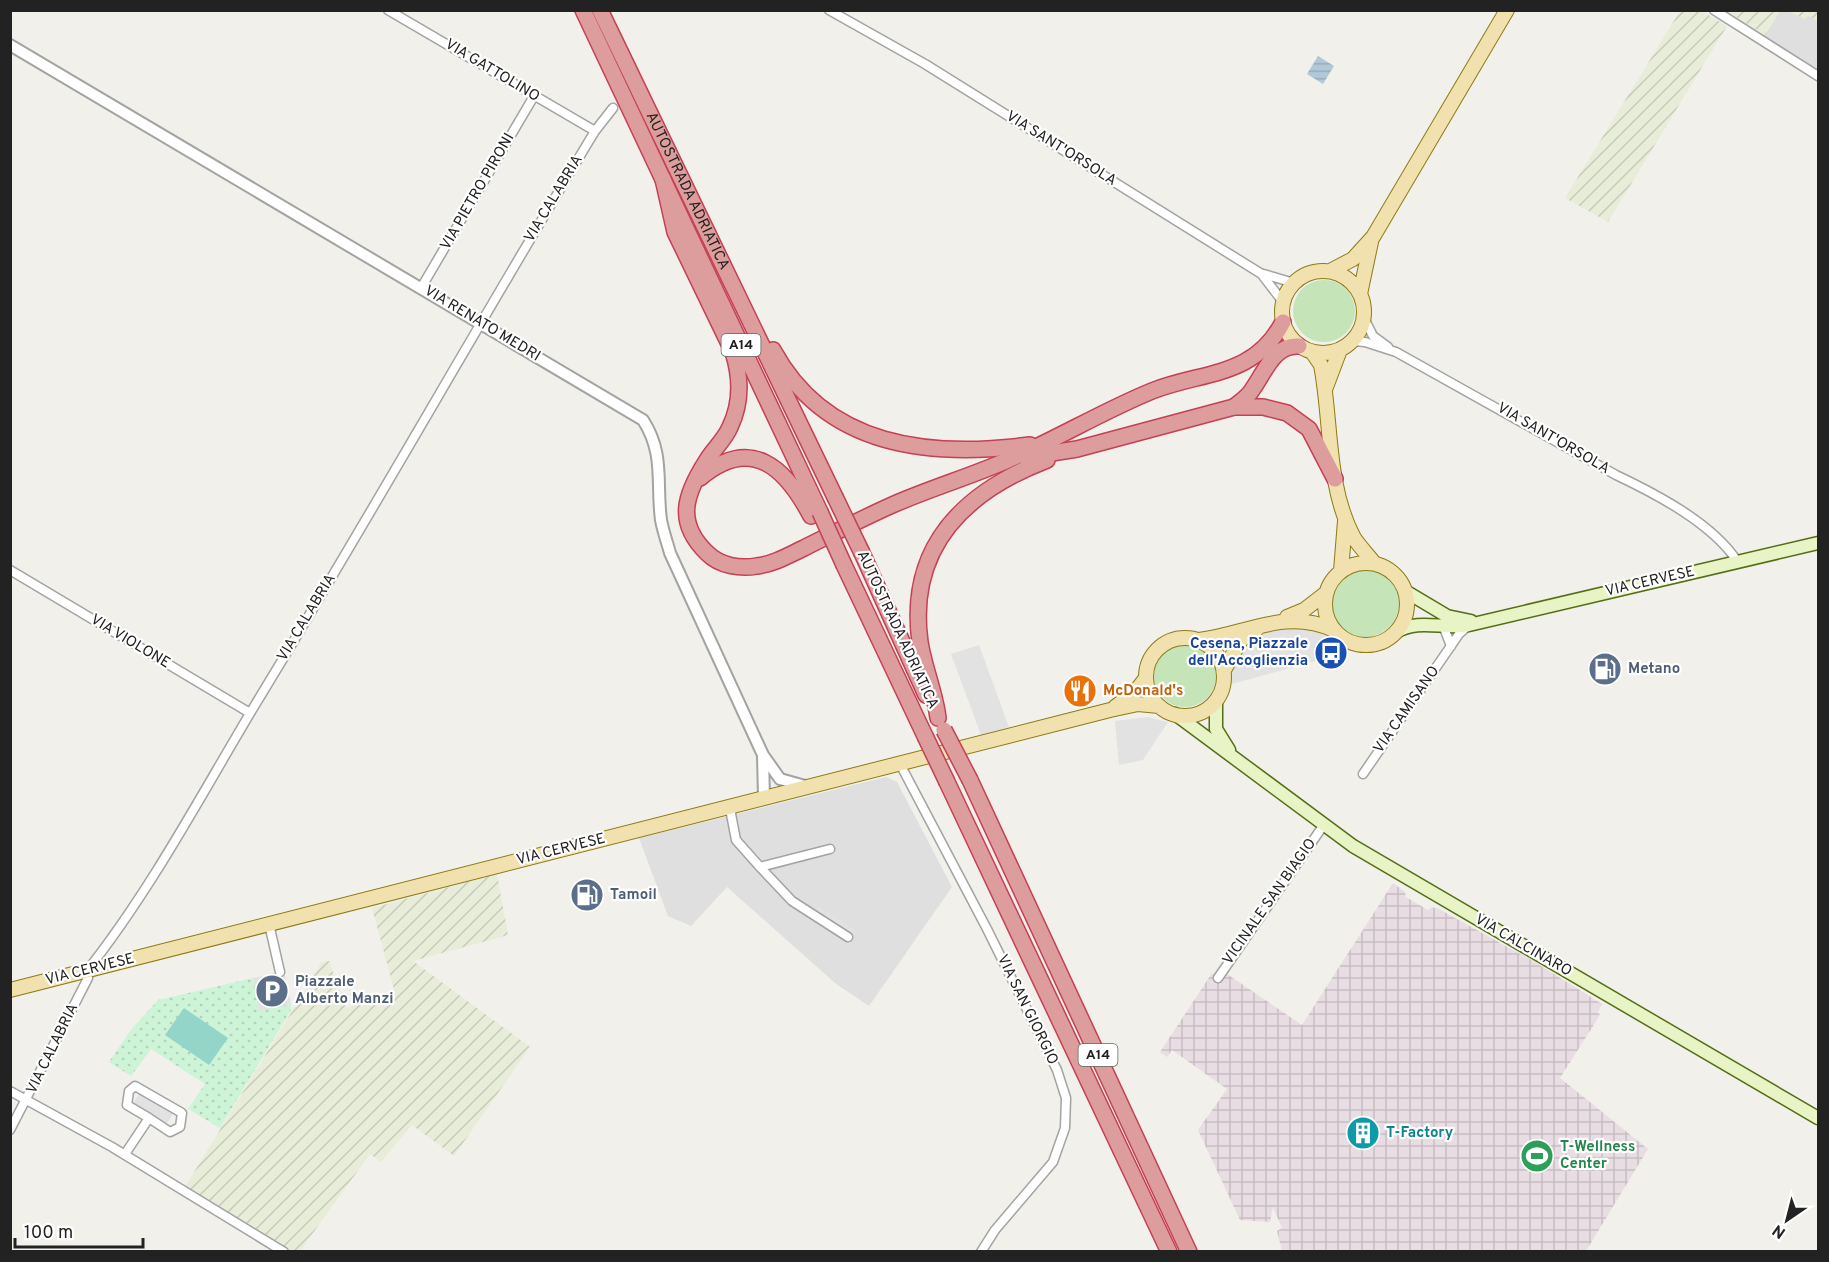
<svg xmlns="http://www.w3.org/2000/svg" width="1829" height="1262" font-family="Overpass,sans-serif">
<defs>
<pattern id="industrial-grid" width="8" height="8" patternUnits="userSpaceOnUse" patternTransform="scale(1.5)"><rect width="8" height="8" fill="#e9dde4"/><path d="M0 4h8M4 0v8" fill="none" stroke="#c8bdc3"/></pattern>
<pattern id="farmland-furrows" width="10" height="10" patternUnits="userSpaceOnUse" patternTransform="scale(1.5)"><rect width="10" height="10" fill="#e7edd8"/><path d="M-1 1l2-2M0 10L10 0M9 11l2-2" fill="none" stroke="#c6cbb9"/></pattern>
<pattern id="park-dots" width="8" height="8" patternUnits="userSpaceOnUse" patternTransform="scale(1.5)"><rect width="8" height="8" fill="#cef4d8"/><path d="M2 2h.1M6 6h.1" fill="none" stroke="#b1d1b9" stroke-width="1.8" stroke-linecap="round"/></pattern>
<pattern id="water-rules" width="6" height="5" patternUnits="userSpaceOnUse" patternTransform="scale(1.5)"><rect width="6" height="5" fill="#b0c8d8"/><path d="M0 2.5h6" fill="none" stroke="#97acb9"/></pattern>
</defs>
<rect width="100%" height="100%" fill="#f1f0ea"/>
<!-- residential -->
<path fill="#e0dfdf" d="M 1780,11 L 1788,11 L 1805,19 L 1808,15 L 1818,22 L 1818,73 L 1762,39 Z
M 886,777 L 897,782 L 952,887 L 869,1006 L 835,983 L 727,887 L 691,926 L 668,916 L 639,838 Z"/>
<!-- industrial -->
<path fill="url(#industrial-grid)" d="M 1393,883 L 1405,892 L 1406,897 L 1428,910 L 1432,907 L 1439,909 L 1533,961 L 1602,1004 L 1598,1012 L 1600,1015 L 1560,1078 L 1648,1149 L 1586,1251 L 1282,1251 L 1277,1231 L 1282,1228 L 1273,1207 L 1270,1222 L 1240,1220 L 1198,1130 L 1227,1089 L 1172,1050 L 1167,1057 L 1160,1052 L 1212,973 L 1221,978 L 1224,972 L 1302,1025 Z"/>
<!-- farmland -->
<path fill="url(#farmland-furrows)" d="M 1680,11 L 1702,11 L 1727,26 L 1608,222 L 1565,198 Z
M 1726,11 L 1780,11 L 1765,35 Z
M 1788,11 L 1818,11 L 1818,22 L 1808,15 L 1805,19 Z
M 497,874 L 508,935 L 413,961 L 530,1047 L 454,1156 L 412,1125 L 381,1162 L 370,1154 L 300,1251 L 292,1251 L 185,1187 L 322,962 L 329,961 L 346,1008 L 395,993 L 372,908 Z"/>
<!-- grass -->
<path fill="#c5e4b7" d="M1293 311a31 31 0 1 1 62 0a31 31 0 1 1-62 0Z
M1331 603a34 34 0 1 1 68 0a34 34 0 1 1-68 0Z
M1154 676a31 31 0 1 1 62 0a31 31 0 1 1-62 0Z"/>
<!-- park -->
<path fill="url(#park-dots)" d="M 253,978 L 259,1010 L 291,1004 L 291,1010 L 220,1128 L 188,1109 L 205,1084 L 151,1049 L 131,1076 L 109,1062 L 130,1031 L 158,1000 Z"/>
<!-- pitch -->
<path fill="#93d5c8" d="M 184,1008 L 228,1038 L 209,1065 L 165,1035 Z"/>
<!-- parking -->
<path fill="#e2e2e2" d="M 1303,624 L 1327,632 L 1336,640 L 1338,653 L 1334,656 L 1228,685 L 1231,665 L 1238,649 L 1256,643 L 1255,635 Z
M 979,645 L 1009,727 L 981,735 L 951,654 Z
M 1148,717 L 1168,722 L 1143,760 L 1119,765 L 1115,721 Z
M 818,906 L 855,930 L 850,937 L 814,913 Z
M 284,971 L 291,1004 L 259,1011 L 253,978 Z
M 141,1091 L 174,1112 L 163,1130 L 129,1109 Z"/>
<!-- water -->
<path fill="url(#water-rules)" d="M 1318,56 L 1334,66 L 1323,84 L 1307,74 Z"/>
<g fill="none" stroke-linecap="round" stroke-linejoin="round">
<defs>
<path id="minor" d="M 388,10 L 595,131
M 829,10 L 925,64 L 1260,273 L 1294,283
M 1714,10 L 1818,76
M 1263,276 L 1283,302
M 421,288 L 534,96
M 1364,318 L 1373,336 L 1388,347
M 1353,341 L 1365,342 L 1396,352 L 1616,475 C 1656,494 1712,523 1737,561
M 10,570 L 250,713
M 1444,628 L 1451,646
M 900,764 L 987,929 L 1057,1070 L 1066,1098 L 1065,1128 L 1053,1162 L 995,1230 L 981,1252
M 1363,774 L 1459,634 L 1469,625
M 732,807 L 731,814 L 736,840 L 760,867 L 792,901 L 848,937
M 760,867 L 830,849
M 269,924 L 280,972
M 1218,978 L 1323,826
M 10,1091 L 112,1147 L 284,1252
M 10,1130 L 88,978 L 86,972 C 151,890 201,795 255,705 C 371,515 480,321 595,131 L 613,108
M 125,1154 L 149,1118 L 170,1132 L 180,1127 L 182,1113 L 135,1086 L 129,1091 L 127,1105 L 149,1118"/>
<path id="tertiary" d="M 10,45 L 643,420 C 665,454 656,483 661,520 C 663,531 667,542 670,553 L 763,755 L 780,779 L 805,786
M 763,756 L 764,798"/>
<path id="secondary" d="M 1405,591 L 1447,616 L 1471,621
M 1396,632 C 1419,618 1444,630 1469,625 L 1818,543
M 1216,701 L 1216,729 L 1229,750
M 1175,714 L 1353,846 L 1818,1118"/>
<path id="primary" d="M1282 312a41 41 0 1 1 82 0a41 41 0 1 1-82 0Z
M 1330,271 L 1353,259 L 1373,237 L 1507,10
M 1360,294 L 1371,242
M 1312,352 L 1321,365 C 1332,422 1326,486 1354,538 C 1360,547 1368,555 1375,564
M 1326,387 L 1340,350
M1325 604a41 41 0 1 1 82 0a41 41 0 1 1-82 0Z
M 1341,571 L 1345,521
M 1287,617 L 1304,610 L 1326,593
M1146 677a39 39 0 1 1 78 0a39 39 0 1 1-78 0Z
M 1199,640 C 1247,634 1285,608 1334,630
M 1224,670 L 1241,640 L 1257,629
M 1115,707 L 1135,692 L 1146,678
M 10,990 L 1110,710 L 1138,704 L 1159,706"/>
<g id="motorway">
<path d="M 583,10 L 820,512"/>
<path id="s1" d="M 600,10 L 835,497"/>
<path d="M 663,179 L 675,232 L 733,352 C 741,377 742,402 730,427 C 725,439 714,449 707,460 C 685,494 675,522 707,553 C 720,566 740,569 757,566 C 774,564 789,555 804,548 C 832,534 861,519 890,506 C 928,489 969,477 1008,460 C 1057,439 1103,411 1152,391 C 1202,371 1254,378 1283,322"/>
<path d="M 773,350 C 826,448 930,458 1030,445"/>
<path d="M 1234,407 C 1240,402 1248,397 1252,390 C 1265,372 1274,344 1299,346"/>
<path d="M 1026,457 L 1077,449 L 1234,407 L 1263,407 L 1287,413 L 1309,429 L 1335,479"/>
<path d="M 700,478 C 751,435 785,467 811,516"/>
<path d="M 862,553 L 926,695"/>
<path d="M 844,565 L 925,736"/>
<path d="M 938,718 C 935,692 924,668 920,642 C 907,547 964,492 1047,460"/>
<path d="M 970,780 L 1189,1252"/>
<path d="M 947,782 L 1169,1252"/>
</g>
</defs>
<!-- minor casing -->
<use href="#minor" stroke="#a3a3a3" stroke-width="11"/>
<!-- tertiary casing -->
<use href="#tertiary" stroke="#a3a3a3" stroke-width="14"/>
<!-- secondary casing -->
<use href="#secondary" stroke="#536e14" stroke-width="15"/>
<!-- primary casing -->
<use href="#primary" stroke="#8c7b14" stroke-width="16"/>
<!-- motorway casing -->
<use href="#motorway" stroke="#c64054" stroke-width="18"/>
<!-- minor -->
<use href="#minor" stroke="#fff" stroke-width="8"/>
<!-- tertiary -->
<use href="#tertiary" stroke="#fff" stroke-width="10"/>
<!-- secondary -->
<use href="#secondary" stroke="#e8f3c6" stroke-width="12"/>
<!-- primary -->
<use href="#primary" stroke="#f1e1af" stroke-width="14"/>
<!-- motorway -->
<use href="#motorway" stroke="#dd9d9c" stroke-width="15"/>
<defs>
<path id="motorway-bridge" d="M 835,497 L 862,553
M 820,512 L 844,565
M 944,730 L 970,780
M 925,736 L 947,782"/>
</defs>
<!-- motorway-bridge casing -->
<use href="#motorway-bridge" stroke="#c64054" stroke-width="18" stroke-linecap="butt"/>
<!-- motorway-bridge -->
<use href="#motorway-bridge" stroke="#dd9d9c" stroke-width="15"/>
</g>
<!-- icons -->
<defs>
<symbol id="bus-disc" viewBox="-11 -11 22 22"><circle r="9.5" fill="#1a4fb4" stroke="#fff"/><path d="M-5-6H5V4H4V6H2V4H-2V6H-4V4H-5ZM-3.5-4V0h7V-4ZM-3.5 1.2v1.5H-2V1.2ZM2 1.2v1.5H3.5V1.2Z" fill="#fff"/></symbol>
<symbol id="fuel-disc" viewBox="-11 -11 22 22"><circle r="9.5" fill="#5c6f8a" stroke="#fff"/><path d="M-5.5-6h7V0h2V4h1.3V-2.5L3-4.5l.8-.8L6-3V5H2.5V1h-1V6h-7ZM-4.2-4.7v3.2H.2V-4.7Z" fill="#fff"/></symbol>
<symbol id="restaurant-disc" viewBox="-11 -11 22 22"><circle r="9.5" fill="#e8710a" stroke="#fff"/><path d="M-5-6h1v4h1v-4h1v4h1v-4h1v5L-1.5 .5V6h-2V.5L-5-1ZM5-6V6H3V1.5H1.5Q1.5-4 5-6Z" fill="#fff"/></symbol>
<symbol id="parking-disc" viewBox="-11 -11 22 22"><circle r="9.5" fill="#5c6f8a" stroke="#fff"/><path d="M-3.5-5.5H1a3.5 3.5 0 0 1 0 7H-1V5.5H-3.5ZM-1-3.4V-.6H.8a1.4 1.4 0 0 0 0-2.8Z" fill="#fff"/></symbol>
<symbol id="building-disc" viewBox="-11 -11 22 22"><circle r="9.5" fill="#0f9aa8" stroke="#fff"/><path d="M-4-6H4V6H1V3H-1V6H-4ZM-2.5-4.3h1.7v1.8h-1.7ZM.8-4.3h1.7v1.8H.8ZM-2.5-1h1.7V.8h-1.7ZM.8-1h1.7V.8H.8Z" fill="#fff"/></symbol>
<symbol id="stadium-disc" viewBox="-11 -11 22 22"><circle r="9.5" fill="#2e9e5b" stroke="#fff"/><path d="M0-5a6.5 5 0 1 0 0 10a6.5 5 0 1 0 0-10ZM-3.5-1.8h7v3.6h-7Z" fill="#fff"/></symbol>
</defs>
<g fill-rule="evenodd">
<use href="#bus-disc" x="1312" y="634" width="38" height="38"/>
<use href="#fuel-disc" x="1586" y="650" width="38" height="38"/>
<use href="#restaurant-disc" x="1061" y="672" width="38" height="38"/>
<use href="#fuel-disc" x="568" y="876" width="38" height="38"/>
<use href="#parking-disc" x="253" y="972" width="38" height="38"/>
<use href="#building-disc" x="1344" y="1114" width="38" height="38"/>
<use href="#stadium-disc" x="1518" y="1137" width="38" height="38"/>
</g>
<g text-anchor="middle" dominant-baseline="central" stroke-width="4.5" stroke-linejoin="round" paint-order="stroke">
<!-- shield labels -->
<g fill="#fff" stroke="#646464" stroke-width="1.5">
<rect x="721.5" y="334" width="39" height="22" rx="4.5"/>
<rect x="1078.5" y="1044" width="39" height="22" rx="4.5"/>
</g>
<g font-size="14" font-weight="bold" fill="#222">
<text x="741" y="345">A14</text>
<text x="1098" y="1055">A14</text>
</g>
<!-- street labels -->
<g font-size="15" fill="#222" stroke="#fff">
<text transform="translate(492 71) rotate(31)">VIA GATTOLINO</text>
<text transform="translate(1061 149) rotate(32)">VIA SANT'ORSOLA</text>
<text transform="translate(478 192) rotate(-60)">VIA PIETRO PIRONI</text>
<text stroke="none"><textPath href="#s1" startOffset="201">AUTOSTRADA ADRIATICA</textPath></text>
<text transform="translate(554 199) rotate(-59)">VIA CALABRIA</text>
<text transform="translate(482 324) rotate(31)">VIA RENATO MEDRI</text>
<text transform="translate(1553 439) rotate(30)">VIA SANT'ORSOLA</text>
<text transform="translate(1650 582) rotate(-13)">VIA CERVESE</text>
<text transform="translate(307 618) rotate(-59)">VIA CALABRIA</text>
<text transform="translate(897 630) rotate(65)">AUTOSTRADA ADRIATICA</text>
<text transform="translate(130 642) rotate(31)">VIA VIOLONE</text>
<text transform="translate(1407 710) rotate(-55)">VIA CAMISANO</text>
<text transform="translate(561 850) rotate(-14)">VIA CERVESE</text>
<text transform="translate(1270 902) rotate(-55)">VICINALE SAN BIAGIO</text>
<text transform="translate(1523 946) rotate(30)">VIA CALCINARO</text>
<text transform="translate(90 970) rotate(-14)">VIA CERVESE</text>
<text transform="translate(1027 1010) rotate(64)">VIA SAN GIORGIO</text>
<text transform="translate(53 1049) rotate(-64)">VIA CALABRIA</text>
</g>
<!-- transit labels -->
<g font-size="15" font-weight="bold" fill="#164399" stroke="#fff" text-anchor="end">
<text x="1308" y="644">Cesena, Piazzale<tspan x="1308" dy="17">dell'Accoglienzia</tspan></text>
</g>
<!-- service labels -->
<g font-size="15" font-weight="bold" fill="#4e5e75" stroke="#fff" text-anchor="start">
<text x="1628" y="669">Metano</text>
<text x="610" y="895">Tamoil</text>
<text x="295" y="982">Piazzale<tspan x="295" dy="17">Alberto Manzi</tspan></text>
</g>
<!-- food labels -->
<g font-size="15" font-weight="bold" fill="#c56008" stroke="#fff" text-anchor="start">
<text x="1103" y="691">McDonald's</text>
</g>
<!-- culture labels -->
<g font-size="15" font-weight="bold" fill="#0d838f" stroke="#fff" text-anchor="start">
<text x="1386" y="1133">T-Factory</text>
</g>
<!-- leisure labels -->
<g font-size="15" font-weight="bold" fill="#27864d" stroke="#fff" text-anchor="start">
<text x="1560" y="1147">T-Wellness<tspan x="1560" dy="17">Center</tspan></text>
</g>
</g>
<!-- border -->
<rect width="1829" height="1262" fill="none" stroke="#222222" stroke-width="24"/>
<!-- north arrow -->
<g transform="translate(1787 1220) rotate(215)" stroke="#ffffff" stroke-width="4.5" paint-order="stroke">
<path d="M0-4.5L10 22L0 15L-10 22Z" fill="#222222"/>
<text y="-9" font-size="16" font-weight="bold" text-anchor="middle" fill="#222222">N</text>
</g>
<!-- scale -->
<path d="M15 1238v9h128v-9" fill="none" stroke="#222222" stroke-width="3"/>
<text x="24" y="1238" font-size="18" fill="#222222" stroke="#ffffff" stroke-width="4.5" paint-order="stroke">100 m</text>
</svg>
